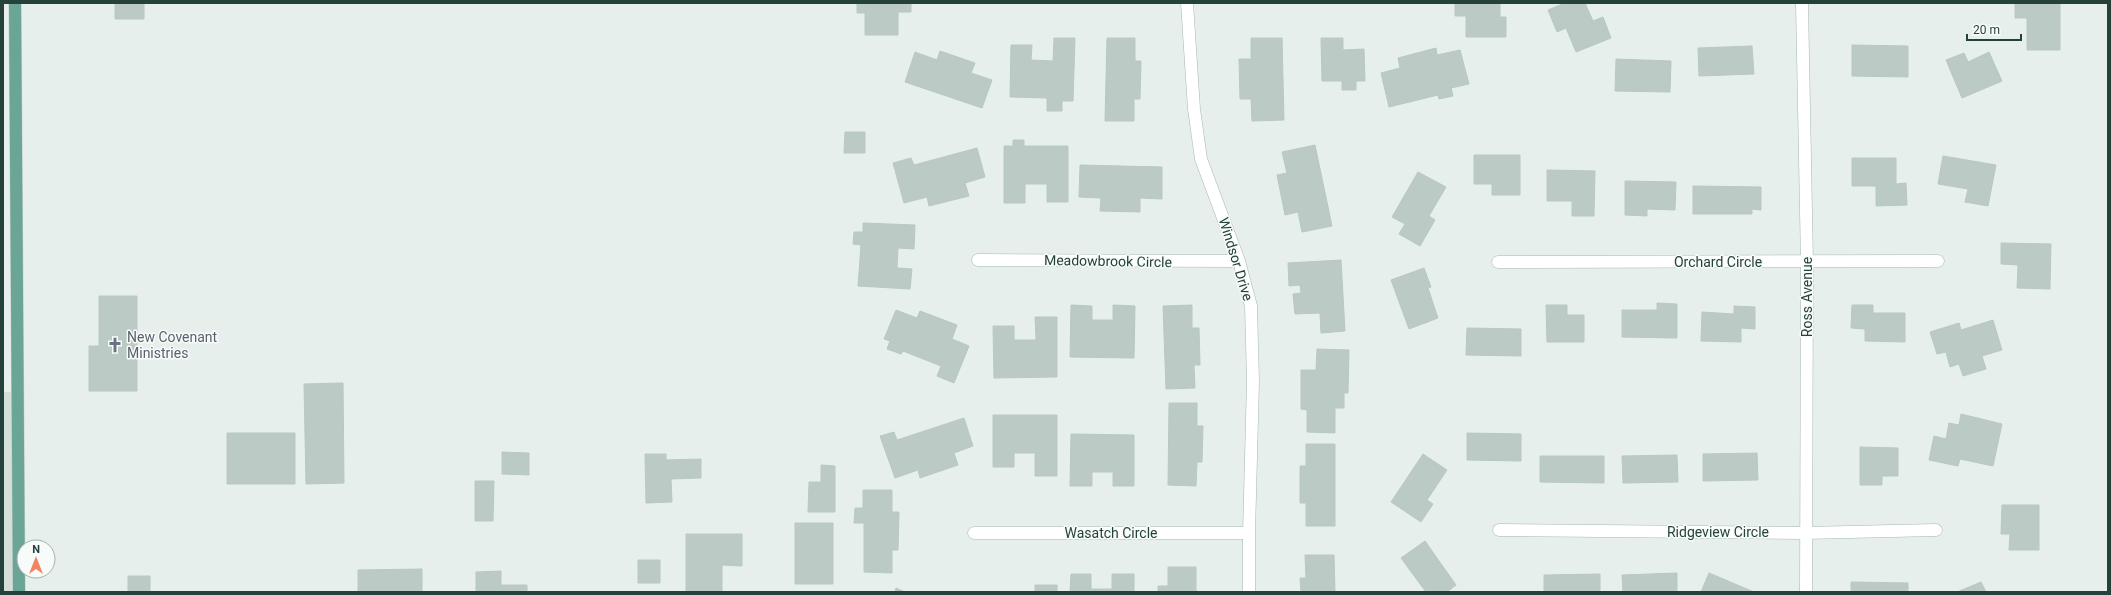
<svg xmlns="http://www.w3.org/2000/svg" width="2111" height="595" font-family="Roboto,sans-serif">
<rect width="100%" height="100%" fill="#e6efeb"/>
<!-- built -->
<path fill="#d4dfda" d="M 3,392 L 18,392 L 19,592 L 3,592 Z"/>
<!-- building -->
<path fill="#bbcac4" stroke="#b8c9c2" d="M 115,3 L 144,3 L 144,19 L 115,19 Z
M 857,3 L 911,3 L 911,12 L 898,12 L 898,35 L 865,35 L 865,13 L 857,13 Z
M 1455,3 L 1500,3 L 1500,17 L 1506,17 L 1506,37 L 1466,37 L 1466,16 L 1455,16 Z
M 1565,3 L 1585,3 L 1593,21 L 1603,17 L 1611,38 L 1576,52 L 1566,28 L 1557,32 L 1548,10 Z
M 2015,3 L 2060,3 L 2060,50 L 2027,50 L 2027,18 L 2015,18 Z
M 1054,38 L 1075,38 L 1073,101 L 1062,101 L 1062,111 L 1047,111 L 1047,98 L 1010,97 L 1011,45 L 1032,45 L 1031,60 L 1053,61 Z
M 1107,38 L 1135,38 L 1135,61 L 1141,61 L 1140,99 L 1134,99 L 1134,121 L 1105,121 Z
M 1251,38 L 1282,38 L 1284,120 L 1252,121 L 1251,99 L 1240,99 L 1239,59 L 1251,59 Z
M 1321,38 L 1343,38 L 1343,50 L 1364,49 L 1365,81 L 1356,81 L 1356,90 L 1342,90 L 1342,81 L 1322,81 Z
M 1852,45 L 1908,46 L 1908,77 L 1852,76 Z
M 1752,46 L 1754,74 L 1699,76 L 1698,48 Z
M 1436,48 L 1437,55 L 1460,50 L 1469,84 L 1451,88 L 1453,96 L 1439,99 L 1438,95 L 1389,107 L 1381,73 L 1400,68 L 1398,58 Z
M 940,51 L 975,63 L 971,73 L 992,80 L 982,108 L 905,82 L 915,52 L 937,60 Z
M 1989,52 L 2002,81 L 1962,98 L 1946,60 L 1964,53 L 1968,62 Z
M 1616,59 L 1671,61 L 1670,92 L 1615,91 Z
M 845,132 L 865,132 L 865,153 L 844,153 Z
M 1013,140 L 1024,140 L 1024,146 L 1068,146 L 1068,202 L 1047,202 L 1047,184 L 1025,184 L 1025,203 L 1004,203 L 1004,146 L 1013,146 Z
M 1315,145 L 1332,226 L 1302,232 L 1298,212 L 1285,215 L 1277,175 L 1287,173 L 1282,152 Z
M 977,148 L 985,177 L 965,183 L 969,196 L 929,206 L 927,197 L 904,203 L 893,163 L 911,158 L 914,165 Z
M 1474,155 L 1520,155 L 1520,195 L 1492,195 L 1492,184 L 1474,184 Z
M 1943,156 L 1996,165 L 1988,206 L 1965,202 L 1968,189 L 1938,184 Z
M 1852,158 L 1896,158 L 1896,184 L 1906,183 L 1907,205 L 1876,206 L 1876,186 L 1852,186 Z
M 1080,165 L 1162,167 L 1162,199 L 1140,198 L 1140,212 L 1100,211 L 1101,198 L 1079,197 Z
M 1547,170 L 1595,171 L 1594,216 L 1572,216 L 1572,201 L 1547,201 Z
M 1418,172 L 1446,187 L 1429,216 L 1435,220 L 1420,246 L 1399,234 L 1405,224 L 1392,217 Z
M 1625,181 L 1676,182 L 1675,210 L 1647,209 L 1647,216 L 1625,215 Z
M 1693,186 L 1761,187 L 1761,210 L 1752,209 L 1752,214 L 1693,214 Z
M 863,223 L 915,225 L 914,249 L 898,248 L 897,268 L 912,269 L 910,289 L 858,286 L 861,245 L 853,244 L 854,232 L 863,232 Z
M 2001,243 L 2051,244 L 2050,289 L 2017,288 L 2018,265 L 2001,264 Z
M 1341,260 L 1345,331 L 1321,333 L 1320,313 L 1295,314 L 1293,294 L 1301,293 L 1300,285 L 1289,286 L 1288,263 Z
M 1424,268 L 1431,287 L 1428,288 L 1438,318 L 1409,329 L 1391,280 Z
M 99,296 L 137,296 L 137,391 L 89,391 L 89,346 L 99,346 Z
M 1657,303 L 1677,304 L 1677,338 L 1622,337 L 1622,310 L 1657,310 Z
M 1071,305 L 1092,306 L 1092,320 L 1113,320 L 1113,305 L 1135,306 L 1134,358 L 1070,357 Z
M 1192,305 L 1192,328 L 1199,328 L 1200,365 L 1194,365 L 1195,388 L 1166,389 L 1163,306 Z
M 1546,305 L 1567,305 L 1567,315 L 1584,315 L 1584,342 L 1547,342 Z
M 1852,305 L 1873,305 L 1873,313 L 1905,313 L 1905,342 L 1865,341 L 1865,329 L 1851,328 Z
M 1734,306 L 1755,307 L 1755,329 L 1741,328 L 1741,342 L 1701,341 L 1702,312 L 1734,314 Z
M 896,310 L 917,318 L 920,311 L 957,325 L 952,339 L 969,346 L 954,383 L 937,376 L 941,366 L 903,351 L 901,354 L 887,349 L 890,341 L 884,339 Z
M 1035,317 L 1057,317 L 1057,377 L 994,378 L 993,326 L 1014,326 L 1014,340 L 1036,340 Z
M 1993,320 L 2002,350 L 1982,356 L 1986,369 L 1963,376 L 1959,364 L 1950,367 L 1946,352 L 1937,354 L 1930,332 L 1959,323 L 1961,330 Z
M 1467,328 L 1521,329 L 1521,356 L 1466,355 Z
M 1317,349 L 1349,350 L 1348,393 L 1344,393 L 1344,408 L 1335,408 L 1335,433 L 1307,432 L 1307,410 L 1301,409 L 1301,370 L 1316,370 Z
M 343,383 L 344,483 L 306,484 L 304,384 Z
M 1169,403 L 1197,403 L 1197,426 L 1203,426 L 1202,462 L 1197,462 L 1196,486 L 1168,485 Z
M 1961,414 L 2002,424 L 1993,466 L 1960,459 L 1958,466 L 1929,460 L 1934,436 L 1946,439 L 1949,423 L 1959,425 Z
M 993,415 L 1057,415 L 1057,476 L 1035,476 L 1035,453 L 1014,453 L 1014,467 L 993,467 Z
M 964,418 L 973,446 L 954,453 L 958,465 L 920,478 L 918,470 L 895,478 L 880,436 L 894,432 L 897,440 Z
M 227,433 L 295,433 L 295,484 L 227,484 Z
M 1467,433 L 1521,434 L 1521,461 L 1467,460 Z
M 1071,434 L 1134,435 L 1134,486 L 1113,486 L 1113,472 L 1092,472 L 1092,486 L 1070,486 Z
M 1306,444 L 1335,444 L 1335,526 L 1306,526 L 1306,503 L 1300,503 L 1300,466 L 1306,466 Z
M 1860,447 L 1898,448 L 1898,476 L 1882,476 L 1882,485 L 1860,485 Z
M 502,452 L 529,453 L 529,475 L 502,474 Z
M 1757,453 L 1758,480 L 1703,481 L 1703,454 Z
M 645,454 L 666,454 L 666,460 L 701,459 L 701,478 L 671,479 L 672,502 L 646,503 Z
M 1423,454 L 1447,470 L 1427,500 L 1433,504 L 1421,522 L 1391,502 Z
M 1677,455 L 1678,482 L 1623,483 L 1622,456 Z
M 1540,456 L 1604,456 L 1604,483 L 1540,482 Z
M 821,465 L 835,466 L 835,512 L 808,512 L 809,482 L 821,482 Z
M 475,481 L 494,481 L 493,521 L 475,521 Z
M 863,490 L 892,490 L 892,512 L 899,512 L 898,550 L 892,550 L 892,573 L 864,572 L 864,523 L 854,523 L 855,508 L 863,508 Z
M 2002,505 L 2039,505 L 2039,550 L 2009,550 L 2010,534 L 2001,534 Z
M 795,523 L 833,523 L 833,584 L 795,584 Z
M 686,534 L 742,534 L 742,566 L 722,565 L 722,592 L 686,592 Z
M 1425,541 L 1456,585 L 1447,592 L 1426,592 L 1401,558 Z
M 1305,555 L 1334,555 L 1335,592 L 1301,592 L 1300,578 L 1306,578 Z
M 638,560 L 660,560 L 660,583 L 638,583 Z
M 1168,567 L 1196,567 L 1196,591 L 1203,592 L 1158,592 L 1158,586 L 1168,586 Z
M 422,569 L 422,592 L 358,592 L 358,570 Z
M 501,571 L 501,585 L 527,585 L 527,592 L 476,592 L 476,572 Z
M 1677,573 L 1677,592 L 1623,592 L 1622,575 Z
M 1709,573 L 1754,592 L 1701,592 Z
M 1071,574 L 1091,574 L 1091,589 L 1112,589 L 1112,574 L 1134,574 L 1134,592 L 1070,592 Z
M 1600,574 L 1600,592 L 1544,592 L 1544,575 Z
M 128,576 L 150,576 L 150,592 L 128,592 Z
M 1851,582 L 1908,583 L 1908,592 L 1851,592 Z
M 1981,582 L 1986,592 L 1957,592 Z
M 1035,585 L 1057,585 L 1057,592 L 1035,592 Z
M 896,588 L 905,592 L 895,592 Z"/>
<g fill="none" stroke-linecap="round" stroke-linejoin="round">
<defs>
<path id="minor" d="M 1187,3 L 1194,109 L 1201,159 L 1239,261 L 1251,306 L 1253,381 L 1249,533 L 1249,592
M 1802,3 L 1807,263 L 1806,592
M 978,260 L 1239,261
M 1498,262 L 1938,261
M 1499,530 L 1805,533 L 1936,530
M 974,533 L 1249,533"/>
<path id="major" d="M 15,3 L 19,592"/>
</defs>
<!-- minor casing -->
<use href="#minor" stroke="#a8b8b2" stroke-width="13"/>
<!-- major casing -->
<use href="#major" stroke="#c2cac8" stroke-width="13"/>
<!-- minor -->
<use href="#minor" stroke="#fff" stroke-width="12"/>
<!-- major -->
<use href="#major" stroke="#6aa596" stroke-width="12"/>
</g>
<!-- icons -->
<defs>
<symbol id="church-bare" viewBox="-9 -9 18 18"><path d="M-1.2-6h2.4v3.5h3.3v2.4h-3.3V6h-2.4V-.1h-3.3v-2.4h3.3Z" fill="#6b7280" stroke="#f7fbf9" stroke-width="2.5" paint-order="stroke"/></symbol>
</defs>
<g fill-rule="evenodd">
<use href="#church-bare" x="104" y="334" width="22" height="22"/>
</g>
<g text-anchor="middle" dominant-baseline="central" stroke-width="3" stroke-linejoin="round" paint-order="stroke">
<!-- street labels -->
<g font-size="14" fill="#24423a" stroke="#f7fbf9">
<text transform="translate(1236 259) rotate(73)">Windsor Drive</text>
<text transform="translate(1108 261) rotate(1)">Meadowbrook Circle</text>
<text x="1718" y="262">Orchard Circle</text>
<text transform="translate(1807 297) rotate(-90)">Ross Avenue</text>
<text x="1718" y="532">Ridgeview Circle</text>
<text x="1111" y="533">Wasatch Circle</text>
</g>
<!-- worship labels -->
<g font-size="14" fill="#5b616d" stroke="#f7fbf9" text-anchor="start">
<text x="127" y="337">New Covenant<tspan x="127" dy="16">Ministries</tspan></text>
</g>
</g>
<!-- border -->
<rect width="2111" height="595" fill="none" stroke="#24423a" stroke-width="8"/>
<!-- north arrow -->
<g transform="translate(36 559)"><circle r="19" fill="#f7fbf9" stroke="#a3b1ad"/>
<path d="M0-3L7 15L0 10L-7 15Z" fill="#f4845f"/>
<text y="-6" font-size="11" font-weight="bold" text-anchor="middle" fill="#24423a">N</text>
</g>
<!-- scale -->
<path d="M1967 34v6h54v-6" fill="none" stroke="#24423a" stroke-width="2"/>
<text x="1973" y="34" font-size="12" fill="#24423a" stroke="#f7fbf9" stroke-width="3" paint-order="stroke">20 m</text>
</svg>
